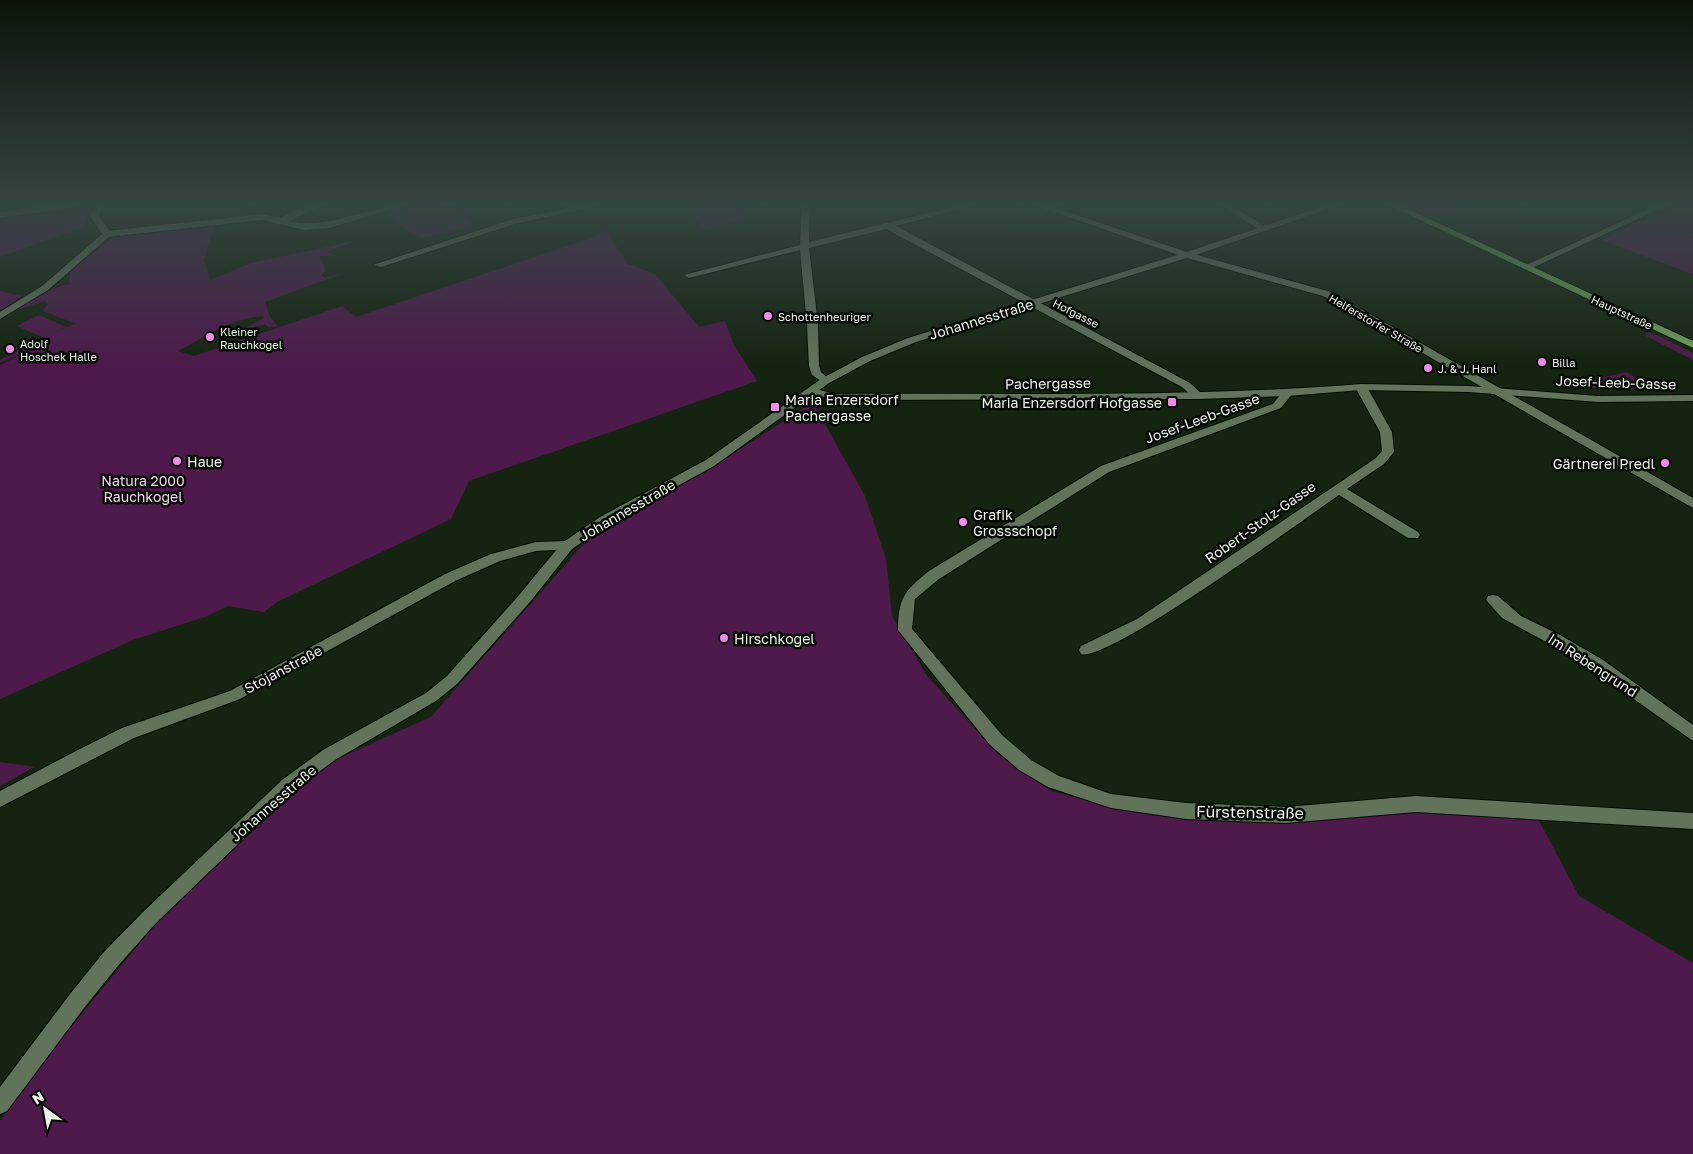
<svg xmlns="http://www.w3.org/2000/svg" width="1693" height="1154" font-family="'Golos Text',sans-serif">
<rect width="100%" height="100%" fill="#152410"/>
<!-- green -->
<path fill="#4e1a4c" d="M 416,203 L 435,203 L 440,207 L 452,208 L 477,225 L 422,238 L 405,229 L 395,217 L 406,214 Z
M 719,203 L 730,204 L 747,218 L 705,230 L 686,211 Z
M 1399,203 L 1465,203 L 1429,216 Z
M 1681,203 L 1693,207 L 1693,274 L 1601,240 Z
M 60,209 L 86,214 L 85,226 L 0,257 L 0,217 Z
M 202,226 L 214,227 L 204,260 L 210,280 L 251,263 L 355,241 L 326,252 L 339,256 L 320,256 L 326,270 L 321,276 L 325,278 L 344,273 L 265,302 L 269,315 L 277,326 L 269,328 L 265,324 L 238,332 L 264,318 L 263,316 C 228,319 208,336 178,351 L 194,356 L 342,306 L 356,317 L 588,239 L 606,230 L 628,264 L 655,274 L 699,327 L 725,321 L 734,345 L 757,381 L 469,481 L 451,519 L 277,602 L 264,612 L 228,606 L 205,617 L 133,640 L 0,699 L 0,365 L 47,341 L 0,363 L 0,360 L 44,338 L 17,326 L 39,315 L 66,327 L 52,334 L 74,324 L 79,325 L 43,311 L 48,304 L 45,301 L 13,311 L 45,291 L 69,284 L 70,272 L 106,242 L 115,237 Z
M 0,291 L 22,296 L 0,312 Z
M 1649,333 L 1661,337 L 1693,353 L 1693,360 L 1644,335 Z
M 1627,372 L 1653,390 L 1560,387 Z
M 807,406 L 815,406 L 865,496 L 886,559 L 892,616 L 927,676 L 997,753 L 1051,791 L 1120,809 L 1264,823 L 1417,811 L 1537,817 L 1579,896 L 1693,963 L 1693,1154 L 0,1154 L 0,1121 L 63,1037 L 175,900 L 321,766 L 431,717 L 587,540 L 607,523 L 706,471 Z
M 0,762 L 34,767 L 0,786 Z"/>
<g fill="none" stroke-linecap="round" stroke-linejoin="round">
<defs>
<path id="minor" d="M 63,203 L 85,203 L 81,206 L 0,218 L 0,212 Z
M 315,203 L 328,203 L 289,221 C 332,231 371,203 413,203 L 329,228 L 304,230 L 263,220 L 107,237 L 102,234 L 107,231 L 263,214 L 280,218 L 299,208 Z
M 593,203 L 610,203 L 515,224 L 381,267 L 373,265 L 510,220 Z
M 802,203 L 810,203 L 809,242 L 968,203 L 983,203 L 896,226 L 1190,383 L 1204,396 L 1202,398 L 1194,398 L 1182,387 L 886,229 L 809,248 L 818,325 L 819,366 L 821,372 L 831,381 L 825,384 L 812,375 L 809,366 L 807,325 L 800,250 L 689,278 L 684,275 L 800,245 Z
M 1028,203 L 1041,203 L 1190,253 L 1331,292 L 1693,498 L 1693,508 L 1323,296 L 1184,257 Z
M 1216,203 L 1226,203 L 1270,229 L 1262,231 Z
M 1661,203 L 1672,203 L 1530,269 L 1522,267 Z
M 1361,384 L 1367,387 L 1392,432 L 1394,452 L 1384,464 L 1347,489 L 1418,532 L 1420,535 L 1418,538 L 1408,538 L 1339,495 C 1304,519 1108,663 1081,654 L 1079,650 L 1081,646 L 1137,619 L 1376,458 L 1382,451 L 1380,432 L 1355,387 Z
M 1287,390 L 1293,393 L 1281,408 L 1109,472 L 939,579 L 915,599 L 912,629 L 1002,735 L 1031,760 L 1059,776 L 1111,794 L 1186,803 L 1286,807 L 1416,796 L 1693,813 L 1693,829 L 1416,812 L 1286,823 L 1186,819 L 1111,808 L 1048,787 L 1019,770 L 990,745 L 898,630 C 898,598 905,590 929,571 L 1101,466 L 1273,404 L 1283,391 Z
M 567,541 L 572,543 L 574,546 L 572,549 L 536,551 L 500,561 L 455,581 L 240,699 L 134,738 L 0,807 L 0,791 L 74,752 L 122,728 L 230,691 L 445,574 L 491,554 L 536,542 Z
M 1493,595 L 1498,596 L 1521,616 L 1560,635 L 1603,660 L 1693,725 L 1693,741 L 1576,658 L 1502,618 L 1486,600 L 1488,596 Z"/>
<path id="tertiary" d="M 1361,384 L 1469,386 L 1598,396 L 1693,395 L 1693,401 L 1598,402 L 1469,392 L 1361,390 L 1287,396 L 1198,399 L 836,400 L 807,393 L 805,391 L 811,388 L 836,394 C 1011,393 1187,398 1361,384 Z"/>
<path id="secondary" d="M 96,203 L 104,203 L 99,216 L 112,234 L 110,236 L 48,290 L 0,319 L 0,312 L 42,286 L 102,234 L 90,216 Z
M 1332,203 L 1345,203 L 1190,257 L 916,342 L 870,361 L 829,383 L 714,466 L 610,523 L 572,549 L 530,602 L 457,684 L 436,701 L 335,760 L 294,790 L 155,924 L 117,967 L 84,1008 L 7,1111 L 0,1114 L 0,1087 L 70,994 L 103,953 L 143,912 L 282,780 L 323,750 L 426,693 L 447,676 L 520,594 L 562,543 L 600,517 L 706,460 L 821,379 L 862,357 L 908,338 L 1184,253 Z"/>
<path id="primary" d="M 1384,203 L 1395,203 L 1693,341 L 1693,348 Z"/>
</defs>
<!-- minor casing -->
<use href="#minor" stroke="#020d00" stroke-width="2"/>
<!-- tertiary casing -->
<use href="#tertiary" stroke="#020d00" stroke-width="2"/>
<!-- secondary casing -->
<use href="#secondary" stroke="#020d00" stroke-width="2"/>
<!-- primary casing -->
<use href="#primary" stroke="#020d00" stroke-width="2"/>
<!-- minor -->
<use href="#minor" fill="#62735c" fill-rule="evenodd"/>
<!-- tertiary -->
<use href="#tertiary" fill="#62735c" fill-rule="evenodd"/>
<!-- secondary -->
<use href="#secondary" fill="#62735c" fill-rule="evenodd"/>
<!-- primary -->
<use href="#primary" fill="#6ca157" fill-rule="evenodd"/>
</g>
<!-- sky -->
<linearGradient id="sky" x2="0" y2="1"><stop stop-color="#0c1409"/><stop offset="0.56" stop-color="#354542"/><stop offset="1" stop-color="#354542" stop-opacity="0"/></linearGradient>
<rect width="1693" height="365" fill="url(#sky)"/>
<!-- markers -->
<g fill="#f589ef" stroke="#050b04" stroke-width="2">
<circle cx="768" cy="316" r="5"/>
<circle cx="210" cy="337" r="5"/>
<circle cx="10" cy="349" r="5"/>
<circle cx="1542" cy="362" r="5"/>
<circle cx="1428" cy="368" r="5"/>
<rect x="1167" y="397" width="10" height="10" rx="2.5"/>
<rect x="770" y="402" width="10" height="10" rx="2.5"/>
<circle cx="177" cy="461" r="5"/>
<circle cx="1665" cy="463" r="5"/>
<circle cx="963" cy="522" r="5"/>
<circle cx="724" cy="638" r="5"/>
</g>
<g text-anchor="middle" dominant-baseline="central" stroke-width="5" stroke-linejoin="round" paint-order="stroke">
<!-- far-street labels -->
<g font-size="11" fill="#eaf4e6" stroke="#050b04">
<text transform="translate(1622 312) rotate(25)">Hauptstraße</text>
<text transform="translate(1076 313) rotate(27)">Hofgasse</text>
<text transform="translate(1376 323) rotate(30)">Helferstorfer Straße</text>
</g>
<!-- far-poi labels -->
<g font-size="11" fill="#eaf4e6" stroke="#050b04" text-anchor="start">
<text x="778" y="316">Schottenheuriger</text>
<text x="220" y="331">Kleiner<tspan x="220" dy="13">Rauchkogel</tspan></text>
<text x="20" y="343">Adolf<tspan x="20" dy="13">Hoschek Halle</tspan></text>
<text x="1552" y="362">Billa</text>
<text x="1438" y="368">J. &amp; J. Hanl</text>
</g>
<!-- street labels -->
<g font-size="14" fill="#eaf4e6" stroke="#050b04">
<text transform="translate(981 319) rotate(-17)">Johannesstraße</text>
<text transform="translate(1616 382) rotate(2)">Josef-Leeb-Gasse</text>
<text transform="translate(1048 383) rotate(-1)">Pachergasse</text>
<text transform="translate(1202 418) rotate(-20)">Josef-Leeb-Gasse</text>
<text transform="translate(627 510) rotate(-30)">Johannesstraße</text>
<text transform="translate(1260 522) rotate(-35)">Robert-Stolz-Gasse</text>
<text transform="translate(1593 665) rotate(33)">Im Rebengrund</text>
<text transform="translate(283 669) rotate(-28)">Stojanstraße</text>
<text transform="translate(273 803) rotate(-41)">Johannesstraße</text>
</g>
<!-- poi labels -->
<g font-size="14" fill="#eaf4e6" stroke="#050b04" text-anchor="start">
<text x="785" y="399">Maria Enzersdorf<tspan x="785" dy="16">Pachergasse</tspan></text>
<text x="1162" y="402" text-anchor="end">Maria Enzersdorf Hofgasse</text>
<text x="187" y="461">Haue</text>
<text x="1655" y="463" text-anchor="end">Gärtnerei Predl</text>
<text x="973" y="514">Grafik<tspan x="973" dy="16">Grossschopf</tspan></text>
<text x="734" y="638">Hirschkogel</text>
</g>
<!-- park labels -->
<g font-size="14" fill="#f5d1f1" stroke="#050b04">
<text x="143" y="480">Natura 2000<tspan x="143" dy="16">Rauchkogel</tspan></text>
</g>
<!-- near-street labels -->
<g font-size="16" fill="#eaf4e6" stroke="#050b04">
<text transform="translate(1250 812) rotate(1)">Fürstenstraße</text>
</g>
</g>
<!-- north arrow -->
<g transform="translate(45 1109) rotate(328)" stroke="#050b04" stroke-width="4" paint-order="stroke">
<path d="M0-4L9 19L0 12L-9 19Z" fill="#eaf4e6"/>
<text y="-8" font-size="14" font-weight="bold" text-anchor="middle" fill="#eaf4e6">N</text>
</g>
</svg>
